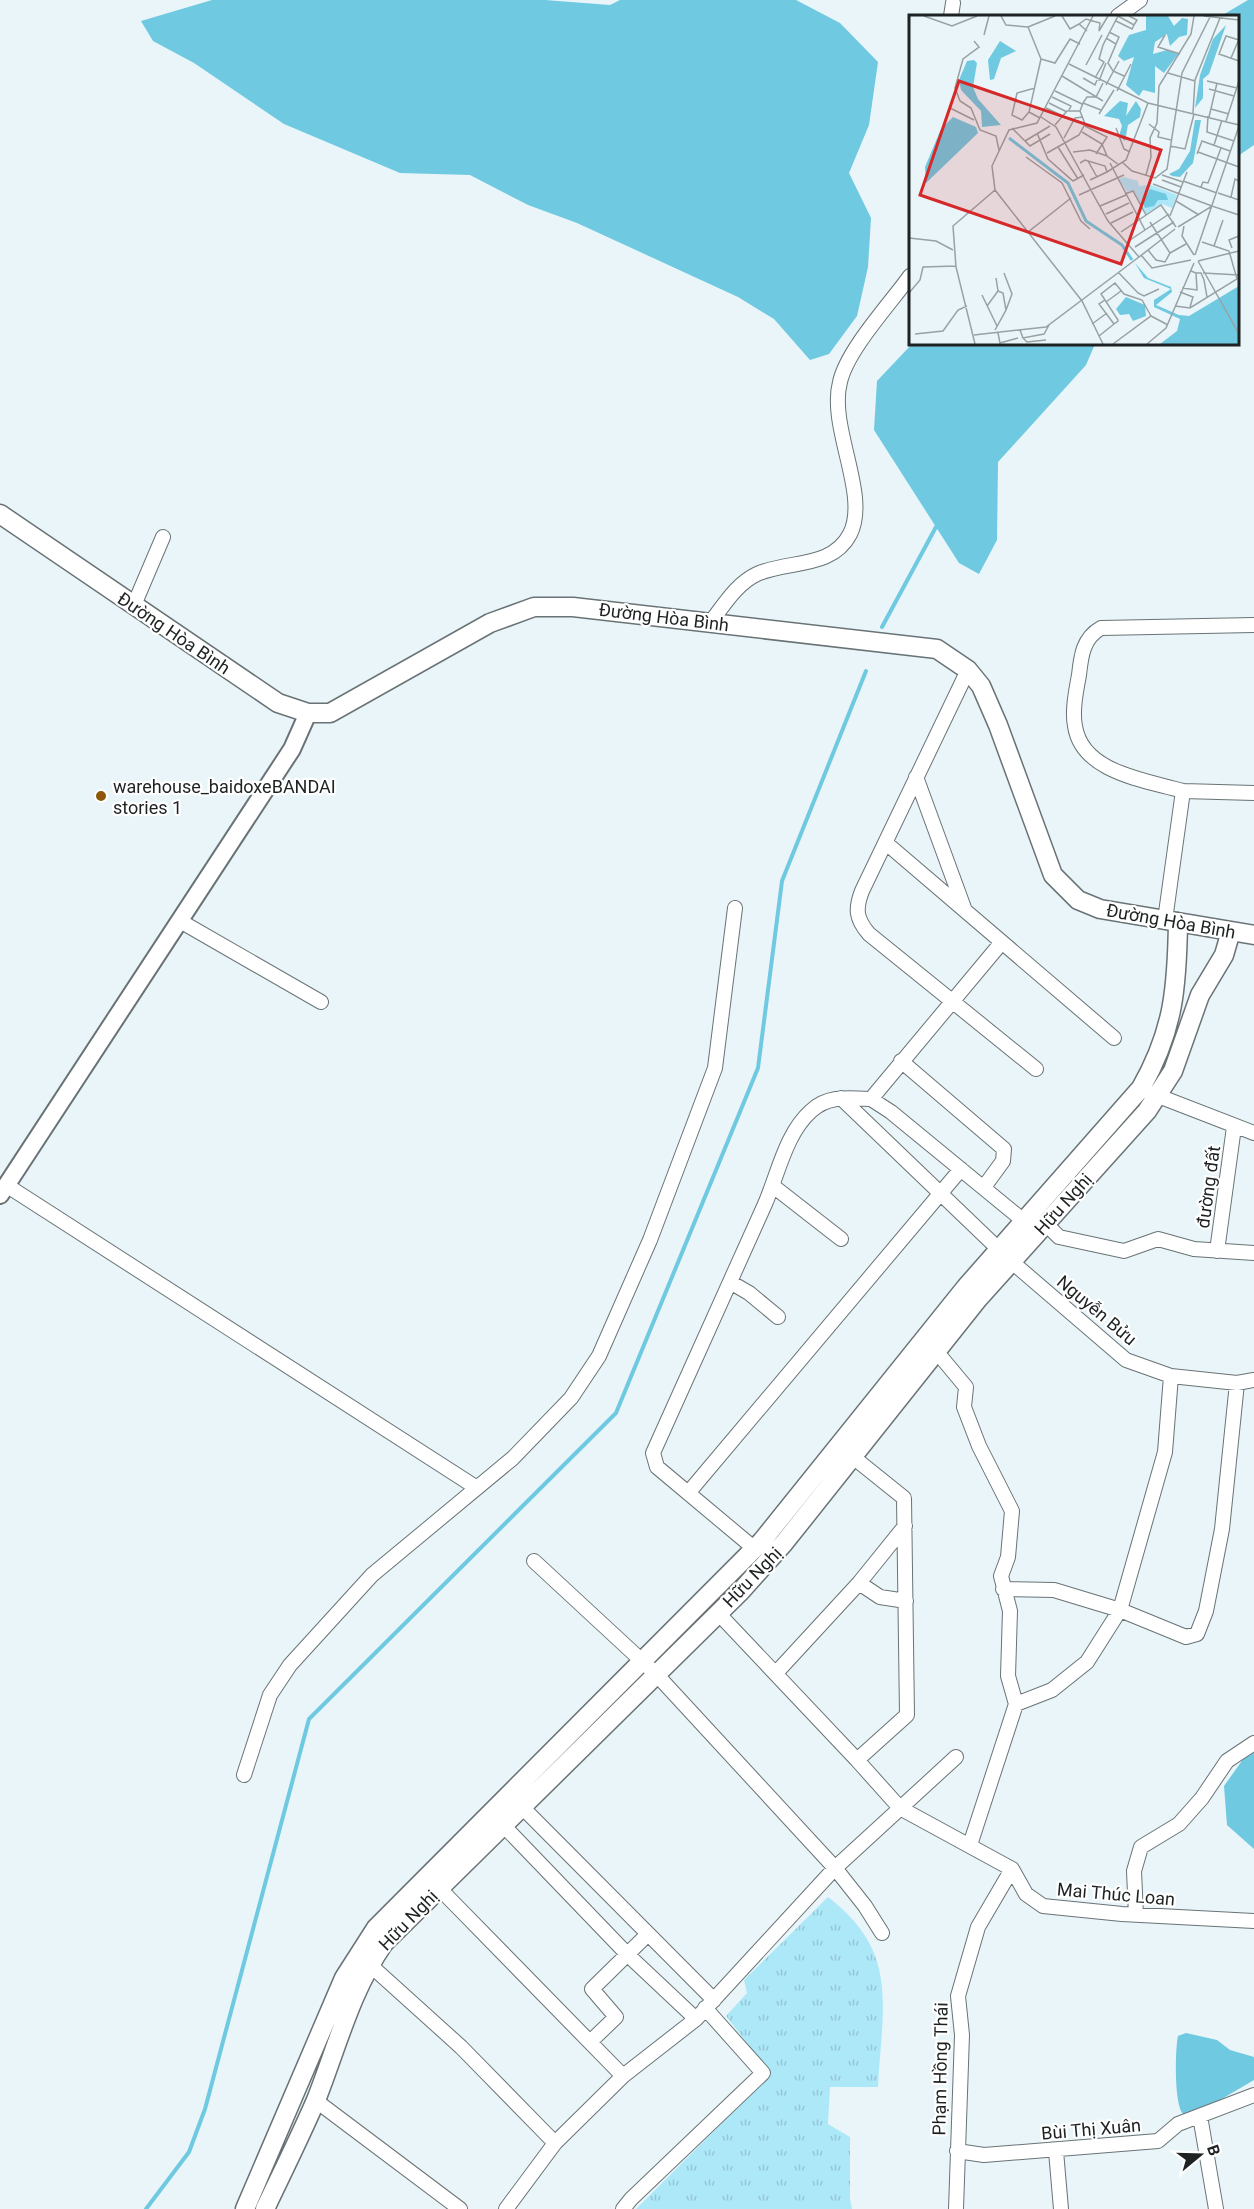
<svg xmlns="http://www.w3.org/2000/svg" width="1254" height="2209" font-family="Roboto,sans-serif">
<defs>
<pattern id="grass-tufts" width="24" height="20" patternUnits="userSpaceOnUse" patternTransform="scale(1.5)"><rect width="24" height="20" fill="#ade8f9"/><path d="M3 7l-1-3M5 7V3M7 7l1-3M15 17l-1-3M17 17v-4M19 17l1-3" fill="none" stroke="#94c7d5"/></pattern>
</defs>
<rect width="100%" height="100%" fill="#e9f5f9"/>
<!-- grass -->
<path fill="url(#grass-tufts)" d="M 828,1897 C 900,1952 882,2006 878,2087 L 830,2087 L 828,2124 L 850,2137 L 850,2199 L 852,2209 L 636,2209 L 771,2074 L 726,2016 L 747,1993 L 744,1980 Z"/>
<!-- water -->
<path fill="#6ec9e1" d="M 212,0 L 545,0 L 610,5 L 620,0 L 796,0 L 840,23 L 878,62 L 869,125 L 849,173 L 871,218 L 868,267 L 857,316 L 829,354 L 810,360 L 774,319 L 738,297 L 577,223 L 528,205 L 470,175 L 400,173 L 284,124 L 194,63 L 153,41 L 141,21 Z
M 1248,0 L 1254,0 L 1254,145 L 1238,156 L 1238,16 L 1221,16 Z
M 912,344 L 1095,344 L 1086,365 L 998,462 L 997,540 L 979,574 L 959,563 L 874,430 L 877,381 Z
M 1249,1751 L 1254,1751 L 1254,1849 L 1227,1825 L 1224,1786 Z
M 1186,2033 L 1217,2040 L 1230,2050 L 1254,2057 L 1254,2080 L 1220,2100 L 1183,2114 C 1174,2104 1175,2050 1178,2036 Z"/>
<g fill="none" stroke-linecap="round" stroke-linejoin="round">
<!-- stream -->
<path stroke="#6ec9e1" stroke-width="4" d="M 882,627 L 936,527
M 146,2209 L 189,2152 L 205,2109 L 309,1719 L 616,1413 L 758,1068 L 782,881 L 866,671"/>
<defs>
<path id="minor" d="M 951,16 L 953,3
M 1118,16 L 1140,0
M 134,605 L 163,537
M 710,623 C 724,605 736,584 757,574 C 788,560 832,569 850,534 C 870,495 828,427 840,382 C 847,350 890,304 910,276
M 968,670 L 862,891 C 855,909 856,919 869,934 L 1036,1069
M 916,777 L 964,908
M 1183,791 C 1146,780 1082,773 1075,726 C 1072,711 1076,691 1079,675 C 1081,656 1083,638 1101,628 L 1254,625
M 886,843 L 1114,1038
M 1165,920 L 1183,791 L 1254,793
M 180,921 L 321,1002
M 901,1061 L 1004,1149 L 1003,1161 L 984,1187
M 1148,1092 L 1254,1133
M 841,1098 L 1012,1262 L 1126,1360 L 1171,1376 L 1237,1383 L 1254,1380
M 871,1099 L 891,1112 L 1025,1222
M 6,1185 L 477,1488
M 773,1186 L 841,1239
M 1046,1224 L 1059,1237 L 1124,1251 L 1158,1239 L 1194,1249 L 1254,1253
M 1217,1251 L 1234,1127
M 730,1282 L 749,1293 L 778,1317
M 936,1351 L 966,1387 L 964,1407 L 979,1446 L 1012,1511 L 1008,1557 L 1001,1576 L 1010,1611 L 1008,1676 L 1016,1704
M 689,1492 L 961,1169
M 755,1549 L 657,1467 L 653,1453 C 691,1370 728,1287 765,1204 C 778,1174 786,1133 811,1111 C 828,1095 849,1098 871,1099 L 1002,942
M 534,1561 L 656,1674 L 835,1868 L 865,1906 L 882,1933
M 859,1583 L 880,1597 L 906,1601
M 1003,1589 L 1054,1590 L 1120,1610 L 1186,1637 L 1197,1634 L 1206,1611 L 1222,1529 L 1237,1383
M 718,1613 L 857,1760 L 907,1715 L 904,1498 L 853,1457
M 776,1673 L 859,1583 L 905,1526
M 857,1760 L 900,1808 L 1012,1869 L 1026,1894 L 1043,1906 L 1122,1914 L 1254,1921
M 244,1775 L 270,1695 L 290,1665 L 372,1575 L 513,1458 L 571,1398 L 599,1356 L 650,1240 L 715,1068 L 735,908
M 514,1805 L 522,1807 L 714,2000
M 503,1815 L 503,1825 L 628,1955 L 696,2019
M 970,1845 L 1016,1704 L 1052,1690 L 1087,1662 L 1120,1610 L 1165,1452 L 1171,1376
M 439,1888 L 623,2076
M 1136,1915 L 1134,1871 L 1141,1847 L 1179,1824 L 1202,1798 L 1227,1761 L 1254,1743
M 369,1964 L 461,2047 L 555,2143
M 590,2042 L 616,2017 L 592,1989 L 648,1934
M 315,2100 L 460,2209
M 1200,2116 L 1216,2209
M 957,2151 L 984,2155 L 1158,2141 L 1178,2124 L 1254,2095
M 1056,2151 L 1061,2209
M 506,2209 L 555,2143 L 623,2076 L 696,2019 L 835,1868 L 956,1757
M 623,2209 L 631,2199 L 763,2073 L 705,2008
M 956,2209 L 962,2035 L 958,1996 L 978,1927 L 1012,1869"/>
<path id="tertiary" d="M 0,1195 L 292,749 L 308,713"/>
<path id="secondary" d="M 0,514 L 278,703 L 308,713 L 330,713 L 490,623 L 534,607 L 573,607 L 937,649 L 968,670 L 981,686 L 998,725 L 1053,875 L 1078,900 L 1100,909 L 1254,935
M 245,2209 L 344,1978 L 376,1928 L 762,1541 L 966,1287 L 1141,1088 C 1174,1030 1177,987 1178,922
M 265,2209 C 282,2173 300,2137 316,2100 C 337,2047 351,1990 384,1943 L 741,1591 L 784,1543 L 978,1299 L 1147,1111 L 1173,1071 L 1200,995 L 1224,955 L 1231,931"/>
</defs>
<!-- minor casing -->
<use href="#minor" stroke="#697376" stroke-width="16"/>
<!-- tertiary casing -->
<use href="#tertiary" stroke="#697376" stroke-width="20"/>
<!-- secondary casing -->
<use href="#secondary" stroke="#697376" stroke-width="21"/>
<!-- minor -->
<use href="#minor" stroke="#fff" stroke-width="14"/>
<!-- tertiary -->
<use href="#tertiary" stroke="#fff" stroke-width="16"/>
<!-- secondary -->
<use href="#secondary" stroke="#fff" stroke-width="18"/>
</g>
<!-- markers -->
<circle fill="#8e570b" stroke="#fff" stroke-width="2" cx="101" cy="796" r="6"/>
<g text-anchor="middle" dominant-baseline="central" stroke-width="4.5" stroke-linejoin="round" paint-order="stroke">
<!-- street labels -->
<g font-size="18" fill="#1e2223" stroke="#fff">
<text transform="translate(664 617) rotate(7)">Đường Hòa Bình</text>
<text transform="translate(174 633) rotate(34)">Đường Hòa Bình</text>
<text transform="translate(1171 921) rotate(10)">Đường Hòa Bình</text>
<text transform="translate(1208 1187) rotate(-82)">đường đất</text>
<text transform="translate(1063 1204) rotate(-48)">Hữu Nghị</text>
<text transform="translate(1097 1310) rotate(40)">Nguyễn Bửu</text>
<text transform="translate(752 1577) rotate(-46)">Hữu Nghị</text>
<text transform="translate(1116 1894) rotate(5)">Mai Thúc Loan</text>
<text transform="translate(408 1920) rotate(-46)">Hữu Nghị</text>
<text transform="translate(940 2069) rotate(-89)">Phạm Hồng Thái</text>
<text transform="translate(1091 2129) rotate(-5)">Bùi Thị Xuân</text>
</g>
<!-- poi labels -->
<g font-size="18" fill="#1e2223" stroke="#fff" text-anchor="start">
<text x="113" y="786">warehouse_baidoxeBANDAI<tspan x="113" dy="21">stories 1</tspan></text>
</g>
</g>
<!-- overview -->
<g transform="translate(909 15)">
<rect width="330" height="330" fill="#e9f5f9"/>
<path d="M 215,162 L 229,166 L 230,171 L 242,170 L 268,180 L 263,193 L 253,189 L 237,199 L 224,175 L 218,177 L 210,164 Z" fill="#ade8f9"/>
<path d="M 237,1 L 259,1 L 265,11 L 273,3 L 279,4 L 278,20 L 270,22 L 261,31 L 258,19 L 246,27 L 244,39 L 258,35 L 269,39 L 255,58 L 246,51 L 246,78 L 234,75 L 230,81 L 217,70 L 225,42 L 215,46 L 209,41 L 220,20 L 237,15 ZM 317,10 L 300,59 L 294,64 L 294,83 L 286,93 L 291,60 L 304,24 ZM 91,26 L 107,36 L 92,43 L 85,64 L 81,65 L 79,45 ZM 65,45 L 68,48 L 64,72 L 69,84 L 92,110 L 73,112 L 72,96 L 52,75 L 50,65 L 58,46 ZM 211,86 L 219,88 L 217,101 L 227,86 L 232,94 L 231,102 L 219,110 L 216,126 L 210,121 L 213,111 L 210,104 L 195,101 ZM 44,102 L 67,112 L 69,118 L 17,168 L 16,152 L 32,114 ZM 286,105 L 292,105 L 284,148 L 271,162 L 263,161 L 260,159 L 270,154 L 281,136 ZM 241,174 L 257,179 L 259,185 L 249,185 L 245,191 L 236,193 L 234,188 ZM 226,248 L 239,263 L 262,272 L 263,277 L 247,290 L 270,300 L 280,301 L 330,271 L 330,329 L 251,329 L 268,316 L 271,304 L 245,292 L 245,285 L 262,274 L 235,263 ZM 217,282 L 236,290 L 237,301 L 224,306 L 220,299 L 211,300 L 207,294 Z" fill="#6ec9e1"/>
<path fill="none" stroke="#6ec9e1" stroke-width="3" d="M 100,123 L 159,168 L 177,206 L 213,230 L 223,245"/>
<path fill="none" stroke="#98a1a3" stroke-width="1.5" d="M 15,1 L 43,11 L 68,1M 92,1 L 97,10 L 119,12M 153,1 L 161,14 L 170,9 L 178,16M 209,1 L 225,10 L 228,5 L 220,1M 295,1 L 330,5M 207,6 L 223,14 L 225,10M 170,9 L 177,4 L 191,8 L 190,16 L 199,1M 119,12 L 132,44 L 120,97 L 131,103M 119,12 L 146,1M 200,17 L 210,22 L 207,29M 75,20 L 80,1M 256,20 L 249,32 L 271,39M 197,23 L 207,29 L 199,48 L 204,56 L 215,61M 330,25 L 317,21 L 310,39 L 330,46M 65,26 L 70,32 L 54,44 L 46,73 L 51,86 L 62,93 L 71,115 L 87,121 L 90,135M 322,43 L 330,24M 132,44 L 146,48 L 161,24 L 171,29M 160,49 L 239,88 L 330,110M 177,50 L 193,20M 259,58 L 286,66M 153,61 L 194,86M 174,63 L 186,70 L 188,65M 186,63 L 195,47 L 190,44 L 194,30 L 209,1M 190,66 L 197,48M 298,66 L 328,73M 197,70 L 210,46M 300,74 L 325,81M 146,76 L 173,89M 208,76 L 222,49M 143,82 L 162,91 L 160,95M 140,88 L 158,97M 174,88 L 192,95M 41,93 L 65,105M 137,93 L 154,101M 302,94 L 320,99M 120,97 L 113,105 L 103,100 L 108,78 L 126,73M 284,98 L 286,65 L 311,3M 190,99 L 205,75M 299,101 L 298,117 L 325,126M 132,102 L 147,112 L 199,206 L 230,242 L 266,214M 300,102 L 308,68M 317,106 L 330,66M 240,109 L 250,117 L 249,122 L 262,125M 146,110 L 158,96 L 171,96M 176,111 L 198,122 L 187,139M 103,113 L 121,131 L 141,119M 207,113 L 215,134 L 221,137M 173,117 L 193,129 L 198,141 L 210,150M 128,118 L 139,144 L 164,166 L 175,160M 155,123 L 166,103 L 174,102M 116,126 L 141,111M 305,130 L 313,105M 261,131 L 276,134 L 285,99M 149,132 L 169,164M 164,137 L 181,135 L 198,141M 289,137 L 330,152M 138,138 L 170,120 L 176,109 L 171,96 L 174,88 L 178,82 L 187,82 L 194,68M 288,139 L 293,126 L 321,136M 117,142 L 153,168 L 172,206 L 181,214M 179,146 L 188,162M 213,147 L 223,156 L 246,163 L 258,154 L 273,58 L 301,2M 171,148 L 176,145 L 196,151 L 198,157 L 181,165M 201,148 L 236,215M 198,157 L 217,145 L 239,88M 237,160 L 242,142 L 241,123 L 248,108 L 250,71 L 282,19 L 285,1M 253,160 L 274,167M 253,165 L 272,172M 274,166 L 308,178M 244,169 L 303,191M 292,172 L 294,167 L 299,168 L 312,133M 86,175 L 173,286 L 194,329M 309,178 L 330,185M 216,179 L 224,176 L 237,200M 170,180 L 215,160M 322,182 L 326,164 L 330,166M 267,186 L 290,200M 191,191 L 217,180M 197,199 L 220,188M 261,201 L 278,157M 202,208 L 224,197M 275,211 L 273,221 L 285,240M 269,212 L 303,191 L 330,200M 119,217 L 162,183M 212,217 L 252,190 L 267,212M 0,223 L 27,226 L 44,235M 221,225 L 260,199M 305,231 L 314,205M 226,232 L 265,207M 323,233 L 320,225 L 330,221M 239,235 L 247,245 L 256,247 L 261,238 L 241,207M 261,238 L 277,229M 232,240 L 243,253 L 282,245M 286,240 L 330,111M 289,246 L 330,319M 289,246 L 330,236M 209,257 L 229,278 L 235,281 L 250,274M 95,258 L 103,279 L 97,295M 287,258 L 292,258 L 295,265 L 298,282M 294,258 L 330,260M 273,273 L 288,275 L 287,258 L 282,256M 271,277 L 284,282 L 281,292M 0,278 L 11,265 L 14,252 L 47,251M 73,280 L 88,311M 196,285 L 192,279 L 206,268 L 215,279 L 233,285 L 242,301M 197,287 L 212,276M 78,291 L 89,276 L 87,263M 266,291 L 281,293 L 328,264 L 320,236 L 293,227M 183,309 L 198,298M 86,315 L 97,295 L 94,278 L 89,276M 111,315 L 114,323 L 135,319 L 140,310M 89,318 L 91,328 L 109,323M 6,319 L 34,316 L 49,295 L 58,291M 65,320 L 137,312 L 230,242M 190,321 L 205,309 L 209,306 L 209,305 L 196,285 L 190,289 L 205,309M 113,322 L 118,327 L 137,325M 66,329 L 47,252 L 44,211 L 86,175 L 83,151 L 100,115 L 128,108 L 184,1M 204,329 L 242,301 L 259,310M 238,329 L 257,313 L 285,248"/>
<path fill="#d62828" fill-opacity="0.15" stroke="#d62828" stroke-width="3" d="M 50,66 L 252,135 L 212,249 L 11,180 Z"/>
<rect width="330" height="330" fill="none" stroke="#1e2223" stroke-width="3"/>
</g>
<!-- north arrow -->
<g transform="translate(1200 2155) rotate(71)" stroke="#ffffff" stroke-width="4.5" paint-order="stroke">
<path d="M0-4.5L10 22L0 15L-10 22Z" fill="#1e2223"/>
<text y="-9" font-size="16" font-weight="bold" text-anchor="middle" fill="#1e2223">B</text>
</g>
</svg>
